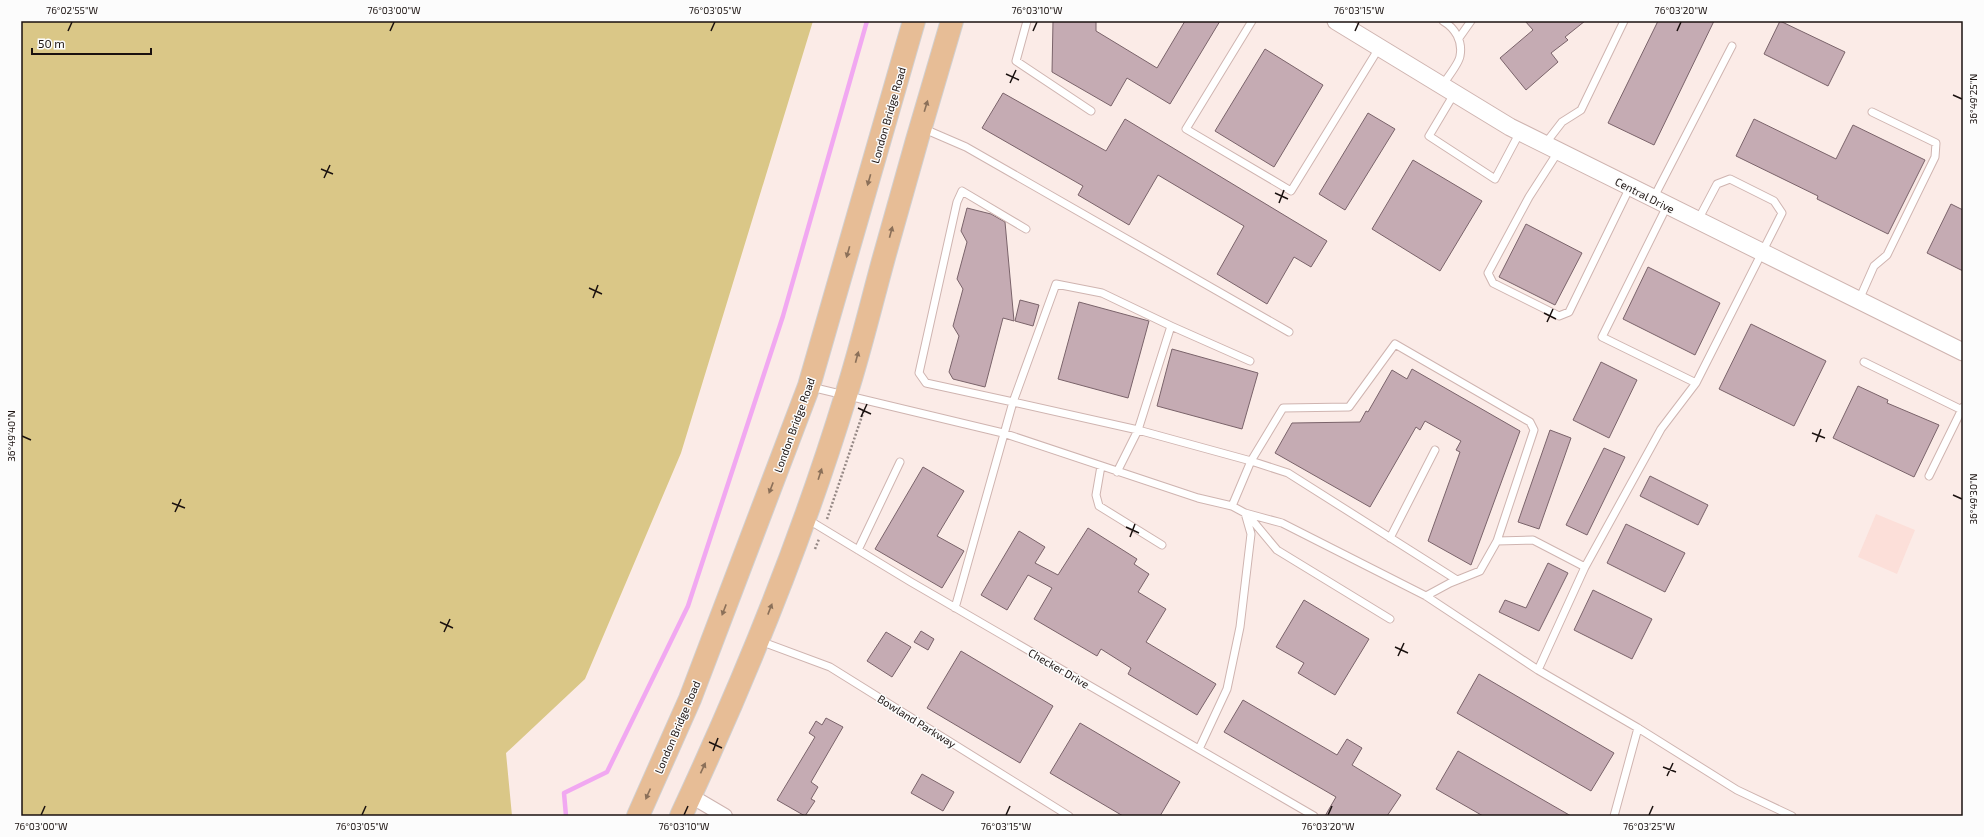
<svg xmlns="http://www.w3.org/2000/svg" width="1984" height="837" font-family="'Exo 2',sans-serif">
<rect width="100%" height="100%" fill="#fbebe7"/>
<!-- built -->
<path fill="#fcdfd9" d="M 1876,514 L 1915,530 L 1897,574 L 1858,557 Z"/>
<!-- green -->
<path fill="#dac787" d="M 21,21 L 813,21 L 681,453 L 585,679 L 506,753 L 512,816 L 21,816 Z"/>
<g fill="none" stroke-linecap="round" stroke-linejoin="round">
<!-- stream -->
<path stroke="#f1a8f1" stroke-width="4.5" d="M 566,816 L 564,793 L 607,772 L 688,606 L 783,316 L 867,21"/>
</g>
<!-- building -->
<path fill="#c5abb3" stroke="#7a636a" d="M 1053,21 L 1096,21 L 1096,31 L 1157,68 L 1185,21 L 1220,21 L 1170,104 L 1127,78 L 1111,106 L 1052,72 Z
M 1525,21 L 1585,21 L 1565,37 L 1568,40 L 1551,53 L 1558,62 L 1526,90 L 1500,58 L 1533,30 Z
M 1658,21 L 1714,21 L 1654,145 L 1608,123 Z
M 1780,21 L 1845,52 L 1828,86 L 1764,54 Z
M 1265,49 L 1323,85 L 1274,167 L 1215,131 Z
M 1003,93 L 1106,151 L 1125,119 L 1327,241 L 1311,267 L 1294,257 L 1267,304 L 1217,274 L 1244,226 L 1158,175 L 1129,225 L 1078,195 L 1083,186 L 982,128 Z
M 1368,113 L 1395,129 L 1345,210 L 1319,194 Z
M 1754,119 L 1836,159 L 1853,125 L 1925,160 L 1888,234 L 1817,199 L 1818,196 L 1736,156 Z
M 1413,160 L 1482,201 L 1440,271 L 1372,229 Z
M 1951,204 L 1963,210 L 1963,271 L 1927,253 Z
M 967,208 L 991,214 L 1005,222 L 1014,321 L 1003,318 L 985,387 L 953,379 L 949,372 L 959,336 L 953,326 L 963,289 L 957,279 L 967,242 L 961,231 Z
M 1526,224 L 1582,253 L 1555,305 L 1499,277 Z
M 1648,267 L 1720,303 L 1695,355 L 1623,319 Z
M 1020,300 L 1039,305 L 1033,326 L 1015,321 Z
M 1079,302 L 1149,321 L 1128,398 L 1058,379 Z
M 1751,324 L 1826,361 L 1794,426 L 1719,389 Z
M 1172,349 L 1258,373 L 1242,429 L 1157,406 Z
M 1601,362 L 1637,380 L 1609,438 L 1573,420 Z
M 1412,369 L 1520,431 L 1471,565 L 1428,541 L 1460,452 L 1456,450 L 1461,441 L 1425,421 L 1420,430 L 1416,427 L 1370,507 L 1275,453 L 1292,423 L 1360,422 L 1366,411 L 1368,412 L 1392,370 L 1407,379 Z
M 1858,386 L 1888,400 L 1887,403 L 1939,425 L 1914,477 L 1833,438 Z
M 1550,430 L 1571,438 L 1539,529 L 1518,522 Z
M 1604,448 L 1625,457 L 1587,535 L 1566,525 Z
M 923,467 L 964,491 L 937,536 L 964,551 L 942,588 L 875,549 Z
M 1650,476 L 1708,505 L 1698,525 L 1640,496 Z
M 1626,524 L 1685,553 L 1665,592 L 1607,563 Z
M 1088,528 L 1137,559 L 1134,564 L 1149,574 L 1138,592 L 1166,609 L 1146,642 L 1216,684 L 1197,715 L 1128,674 L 1131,668 L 1101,649 L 1097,656 L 1034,619 L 1052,588 L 1028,575 L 1007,610 L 981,595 L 1019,531 L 1045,547 L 1035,563 L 1058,575 Z
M 1548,563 L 1568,573 L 1539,631 L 1499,612 L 1505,600 L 1526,608 Z
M 1593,590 L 1652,619 L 1632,659 L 1574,630 Z
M 1304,600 L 1369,639 L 1335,695 L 1298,673 L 1304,663 L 1276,647 Z
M 921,631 L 934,639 L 928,650 L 914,642 Z
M 886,632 L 911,647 L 892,677 L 867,661 Z
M 961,651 L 1053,706 L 1020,763 L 927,708 Z
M 1479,674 L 1614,753 L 1591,791 L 1457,713 Z
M 1243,700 L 1337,755 L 1347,739 L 1362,748 L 1352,765 L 1401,795 L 1387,816 L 1325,816 L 1336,797 L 1224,732 Z
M 826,718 L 843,727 L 811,782 L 818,787 L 811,799 L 815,801 L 805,816 L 777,800 L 815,737 L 809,733 L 816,721 L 822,725 Z
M 1080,723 L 1180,782 L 1160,816 L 1123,816 L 1050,773 Z
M 1458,751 L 1571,816 L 1483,816 L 1436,789 Z
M 922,774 L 954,792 L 943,811 L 911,793 Z"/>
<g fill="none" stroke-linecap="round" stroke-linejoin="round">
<defs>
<path id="service" d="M 1027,21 L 1016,61 L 1091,111
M 1252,21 L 1186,129 L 1291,191 L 1379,48
M 1459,38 L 1471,21
M 1442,86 C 1446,79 1459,64 1460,56 C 1463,41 1455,28 1443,21
M 1454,94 L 1429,136 L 1495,179 L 1520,132
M 922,128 L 966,147 L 1289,332
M 1545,144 L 1562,122 L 1581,110 L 1624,21
M 1558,152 L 1529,197 L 1488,273 L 1493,283 L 1559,316 L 1569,312 L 1630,187
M 1653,199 L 1732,46
M 1667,206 L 1602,337 L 1696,383 L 1782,213 L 1774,201 L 1730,179 L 1717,184 L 1698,220
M 1026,229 L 962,191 L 957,202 L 919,373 L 926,383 L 1013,402 L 1056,284 L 1102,293 L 1171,326
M 1859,300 L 1874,266 L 1887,255 L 1935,157 L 1936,143 L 1872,112
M 1250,361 L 1171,326 L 1138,430 L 1251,461 L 1283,408 L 1349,407 L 1395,344 L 1530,422 L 1534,430 L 1497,541 L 1480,571 L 1450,583 L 1426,596
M 1864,362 L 1962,410
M 811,387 L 1003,433 L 1198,498 L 1232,506 L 1245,513 L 1282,523 L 1426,596 L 1538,670 L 1638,728 L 1737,790 L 1792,816
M 1101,466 L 1096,495 L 1099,506 L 1162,545
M 1929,476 L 1963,407
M 1232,506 L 1251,461 L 1288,473 L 1457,580
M 1247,514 L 1277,550 L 1390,619
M 807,519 L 911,582 L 1314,816
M 1390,538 L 1435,450
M 1497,541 L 1533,540 L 1585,567 L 1661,429 L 1696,383
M 858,550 L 900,462
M 955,608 L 1013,402 L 1138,430 L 1117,472
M 760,641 L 830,667 L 1069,816
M 1538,670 L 1585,567
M 1199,749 L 1227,689 L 1240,627 L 1251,534 L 1245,513
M 1614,816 L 1638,728"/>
<path id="minor" d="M 691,796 L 725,816"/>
<path id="tertiary" d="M 1336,21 L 1510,127 L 1963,352"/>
<path id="primary" d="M 638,816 L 690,699 L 809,386 L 914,21
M 681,816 C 745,679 802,539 846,395 C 860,351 871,305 883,261 C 905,181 928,101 952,21"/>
</defs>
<!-- service casing -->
<use href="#service" stroke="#cfb4b0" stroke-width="9"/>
<!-- minor casing -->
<use href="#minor" stroke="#cfb4b0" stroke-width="16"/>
<!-- tertiary casing -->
<use href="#tertiary" stroke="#cfb4b0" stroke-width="19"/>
<!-- primary casing -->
<use href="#primary" stroke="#d1cfcf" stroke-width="24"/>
<!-- path -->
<path stroke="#958885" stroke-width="2.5" stroke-dasharray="2 2" stroke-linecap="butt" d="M 827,519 L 864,410
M 815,549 L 819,539"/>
<!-- service -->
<use href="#service" stroke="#fff" stroke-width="7"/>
<!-- minor -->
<use href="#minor" stroke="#fff" stroke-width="14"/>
<!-- tertiary -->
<use href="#tertiary" stroke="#fff" stroke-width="17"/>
<!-- primary -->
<use href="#primary" stroke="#e7bd96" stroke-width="22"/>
</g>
<!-- one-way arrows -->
<defs><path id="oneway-solid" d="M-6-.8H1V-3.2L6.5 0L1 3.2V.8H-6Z"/></defs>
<g fill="#8b7059">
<use href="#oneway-solid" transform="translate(926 106) rotate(-73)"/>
<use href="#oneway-solid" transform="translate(869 180) rotate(106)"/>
<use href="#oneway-solid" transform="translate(891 232) rotate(-75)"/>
<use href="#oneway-solid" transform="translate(848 252) rotate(106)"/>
<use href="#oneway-solid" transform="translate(857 357) rotate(-75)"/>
<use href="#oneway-solid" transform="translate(820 474) rotate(-72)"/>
<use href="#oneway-solid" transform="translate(771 488) rotate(111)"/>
<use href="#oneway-solid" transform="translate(770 609) rotate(-69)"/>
<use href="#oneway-solid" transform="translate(724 610) rotate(111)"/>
<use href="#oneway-solid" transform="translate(703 768) rotate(-65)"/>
<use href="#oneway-solid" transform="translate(648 794) rotate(114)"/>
</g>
<!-- ticks -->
<path fill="none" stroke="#1a110f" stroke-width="1.5" d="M 68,31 L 72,22M 390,31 L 394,22M 711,31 L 715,22M 1033,31 L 1037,22M 1355,31 L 1359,22M 1677,31 L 1681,22M 1006,74 L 1019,80M 1010,83 L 1016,70M 1953,95 L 1962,99M 321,169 L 333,174M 324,178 L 330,165M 1275,193 L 1288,199M 1279,203 L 1284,190M 589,288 L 602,294M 593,298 L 598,285M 1544,313 L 1556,319M 1547,322 L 1553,309M 858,408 L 871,414M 861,417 L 867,404M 1812,433 L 1825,438M 22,436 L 31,440M 1816,442 L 1821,429M 1953,495 L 1962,499M 172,503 L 185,508M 175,512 L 181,499M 1126,527 L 1139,533M 1130,537 L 1135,524M 440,622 L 453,628M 444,632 L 450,619M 1395,647 L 1408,653M 1398,656 L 1404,643M 709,742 L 722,748M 713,751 L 718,738M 1663,767 L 1676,772M 1667,776 L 1673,763M 41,815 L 45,806M 362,815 L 366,806M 684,815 L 688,806M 1006,815 L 1010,806M 1328,815 L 1332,806M 1649,815 L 1653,806"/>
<g text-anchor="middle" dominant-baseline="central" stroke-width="3" stroke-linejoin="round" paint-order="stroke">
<!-- street labels -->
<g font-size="11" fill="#1a110f" stroke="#fcfcfc">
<text transform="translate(888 115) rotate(-74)">London Bridge Road</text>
<text transform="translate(1645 195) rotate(27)">Central Drive</text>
<text transform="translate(794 425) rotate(-70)">London Bridge Road</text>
<text transform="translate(1059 668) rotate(30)">Checker Drive</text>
<text transform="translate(917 721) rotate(32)">Bowland Parkway</text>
<text transform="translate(677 727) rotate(-67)">London Bridge Road</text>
</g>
</g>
<!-- border -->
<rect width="1984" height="837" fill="none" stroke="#fcfcfc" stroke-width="44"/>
<!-- scale -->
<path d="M32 48v6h119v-6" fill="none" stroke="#1a110f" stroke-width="2"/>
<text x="38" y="48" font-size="12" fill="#1a110f" stroke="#fcfcfc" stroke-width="3" paint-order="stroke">50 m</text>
<rect x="22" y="22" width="1940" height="793" fill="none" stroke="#1a110f" stroke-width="1.5"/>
<g font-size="10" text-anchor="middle" fill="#1a110f">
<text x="72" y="14">76°02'55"W</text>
<text x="394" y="14">76°03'00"W</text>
<text x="715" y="14">76°03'05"W</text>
<text x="1037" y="14">76°03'10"W</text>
<text x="1359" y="14">76°03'15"W</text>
<text x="1681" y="14">76°03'20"W</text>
<text transform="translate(1973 99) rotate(-90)" y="4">36°49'25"N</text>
<text transform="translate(11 436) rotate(-90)" y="4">36°49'40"N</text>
<text transform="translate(1973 499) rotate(-90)" y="4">36°49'30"N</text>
<text x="41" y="830">76°03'00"W</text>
<text x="362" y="830">76°03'05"W</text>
<text x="684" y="830">76°03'10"W</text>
<text x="1006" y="830">76°03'15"W</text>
<text x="1328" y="830">76°03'20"W</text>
<text x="1649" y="830">76°03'25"W</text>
</g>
</svg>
